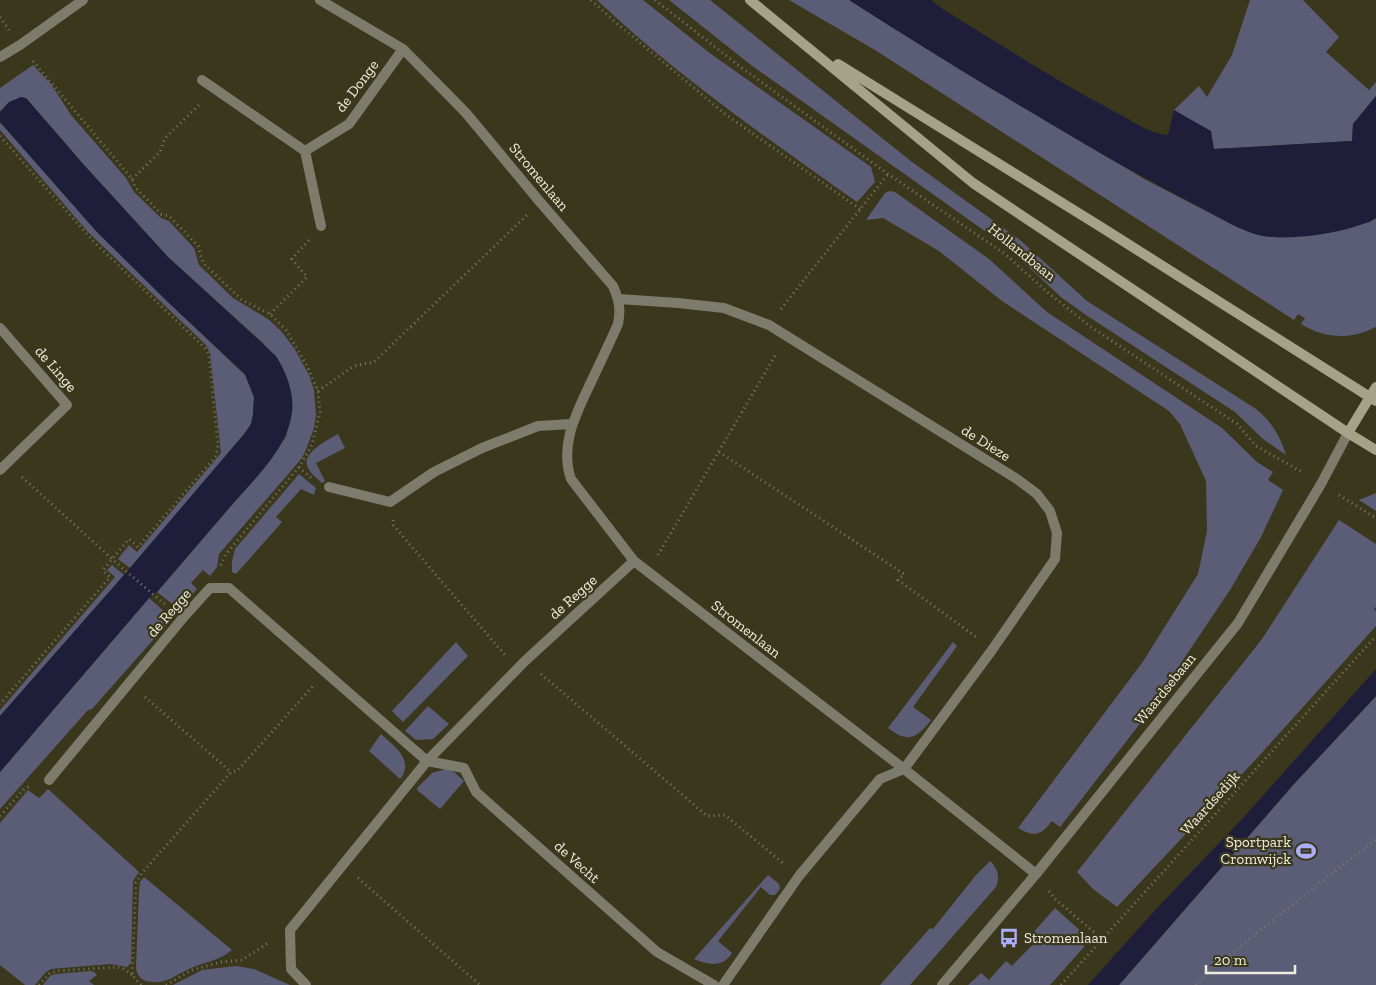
<svg xmlns="http://www.w3.org/2000/svg" width="1376" height="985" font-family="'Zilla Slab',serif">
<rect width="100%" height="100%" fill="#3b371d"/>
<!-- green -->
<path fill="#5b5d77" d="M 597,0 L 643,0 L 711,54 L 871,167 L 875,182 L 857,202 C 768,139 677,76 597,0 Z
M 669,0 L 710,0 L 912,162 L 1020,240 L 1087,301 L 1256,409 C 1272,422 1280,436 1286,455 L 1263,439 L 1235,412 L 1089,317 L 1062,298 L 1018,257 L 996,239 L 751,65 Z
M 789,0 L 849,0 L 967,74 L 1146,180 L 1231,224 L 1259,235 L 1336,231 L 1370,222 L 1376,218 L 1376,327 C 1351,340 1325,339 1301,324 L 1305,318 L 1298,314 L 1294,320 L 875,50 Z
M 1250,0 L 1303,0 L 1339,37 L 1326,52 L 1369,90 L 1376,82 L 1376,96 L 1353,124 L 1352,141 L 1214,149 L 1174,110 L 1199,86 L 1207,97 L 1232,55 Z
M 33,65 L 51,84 L 71,115 L 126,178 L 134,192 L 161,218 L 169,221 L 194,248 L 199,265 L 233,298 L 268,319 L 281,331 L 294,348 L 309,375 L 314,390 L 316,415 L 314,428 L 307,447 L 302,458 L 290,472 L 219,554 L 217,567 L 210,576 L 203,570 L 191,583 L 197,589 L 182,607 L 175,606 L 157,592 L 268,463 L 287,435 L 264,344 L 168,257 L 84,165 L 26,98 L 9,102 L 0,112 L 0,88 Z
M 0,122 L 96,231 L 169,303 L 245,375 L 254,397 L 253,415 L 251,424 L 245,433 L 130,568 L 118,559 L 129,545 L 137,552 L 221,453 L 210,353 L 206,345 L 88,232 L 0,130 Z
M 890,191 L 895,192 L 989,259 L 1047,312 L 1222,428 L 1257,462 L 1273,472 L 1268,480 L 1283,490 L 1261,537 L 1230,590 L 1142,721 L 1060,827 L 1052,821 C 1041,836 1033,837 1018,828 L 1142,663 L 1198,574 L 1207,531 L 1206,481 L 1180,424 L 1169,411 L 1002,301 L 939,251 L 883,218 L 866,220 L 885,193 Z
M 338,434 L 345,448 L 316,463 L 325,481 L 322,483 C 318,479 311,474 308,468 C 300,453 328,440 338,434 Z
M 299,474 L 316,488 L 314,495 L 301,489 L 276,517 L 282,522 L 236,574 L 232,572 L 232,561 L 235,549 Z
M 1376,493 L 1376,511 L 1359,500 Z
M 1339,520 L 1376,544 L 1376,607 L 1374,609 L 1376,611 L 1376,626 L 1259,756 L 1117,907 L 1093,889 L 1077,872 L 1262,639 Z
M 112,565 L 124,575 L 0,716 L 0,710 L 115,577 L 107,570 Z
M 149,598 L 167,614 L 168,623 L 92,709 L 88,710 L 0,809 L 0,772 Z
M 456,642 L 468,656 L 403,722 L 392,711 Z
M 953,642 L 957,646 L 913,707 L 931,720 C 916,739 908,743 888,728 Z
M 1376,696 L 1376,985 L 1119,985 L 1293,785 Z
M 428,706 L 449,724 L 433,739 L 416,740 L 405,731 Z
M 381,734 C 394,746 415,760 400,779 L 369,751 Z
M 446,769 L 454,772 L 464,781 L 440,809 L 417,790 L 417,788 L 432,773 Z
M 48,789 L 139,872 L 133,881 L 131,963 L 127,967 L 111,964 L 51,969 L 46,972 L 35,985 L 25,985 L 0,965 L 0,823 L 28,790 L 39,798 Z
M 990,861 C 998,869 1000,876 996,887 L 910,985 L 880,985 L 930,928 L 933,929 L 976,875 Z
M 768,875 L 779,884 L 780,889 L 775,895 L 770,895 L 761,887 L 718,941 L 732,953 C 723,968 708,965 694,959 Z
M 144,877 L 232,950 C 216,963 201,962 185,971 C 171,978 163,985 146,981 C 139,978 136,973 136,966 L 139,891 L 140,882 Z
M 1055,908 L 1083,933 L 1084,947 L 1050,985 L 968,985 L 981,973 L 989,980 L 1006,961 L 1012,966 L 1036,941 L 1031,935 Z
M 236,966 L 254,969 L 290,985 L 173,985 L 202,970 Z
M 91,971 L 94,972 L 97,975 L 89,981 L 94,985 L 43,985 L 50,976 L 56,974 Z"/>
<!-- water -->
<path fill="#1e1e3a" d="M 849,0 L 931,0 L 944,10 C 1002,45 1059,83 1119,114 C 1134,122 1150,134 1168,135 L 1174,110 L 1211,131 L 1214,149 L 1352,141 L 1353,124 L 1376,96 L 1376,218 C 1350,233 1287,242 1258,235 C 1239,230 1221,218 1203,209 C 1171,192 1139,175 1107,157 C 1020,106 934,55 849,0 Z
M 21,97 L 26,98 L 84,165 L 168,257 L 276,356 C 287,374 296,396 291,418 C 285,451 251,483 229,508 C 205,536 181,564 157,592 L 149,598 L 0,772 L 0,716 L 124,575 L 245,433 L 251,424 L 253,415 L 254,397 L 245,374 L 169,303 L 96,231 L 0,122 L 0,112 L 9,102 Z
M 1376,669 L 1376,696 L 1293,785 L 1119,985 L 1088,985 L 1157,908 L 1242,819 Z"/>
<g fill="none" stroke-linecap="round" stroke-linejoin="round">
<!-- path -->
<path stroke="#7b7861" stroke-width="3" stroke-dasharray="1 4" stroke-linecap="butt" d="M 591,0 L 613,20 L 725,114 L 860,209
M 655,0 L 742,68 L 888,174 L 1005,254 L 1046,291 L 1091,327 L 1237,424 L 1256,446 L 1304,473
M 0,17 L 9,30
M 33,61 L 132,179 L 135,187 L 161,214 L 169,216 L 198,246 L 203,263 L 242,300 L 270,314 L 286,330 L 307,366 L 318,391 L 320,412 L 312,445 L 299,467 L 226,554 L 220,567
M 0,136 L 93,241 L 205,348 L 209,355 L 218,446 L 216,456 L 138,547 L 129,539 L 103,570 L 110,577 L 0,704
M 132,179 L 160,152 L 165,138 L 200,104
M 781,309 L 888,174
M 270,314 L 307,277 L 292,259 L 309,240
M 318,391 L 354,366 L 374,362 L 527,215
M 719,452 L 904,574 L 898,580 L 976,637
M 299,467 L 311,478
M 22,477 L 121,567 L 167,606
M 1339,495 L 1376,518
M 393,520 L 393,525 L 505,655
M 658,555 L 776,354
M 541,674 L 707,816 L 725,815 L 784,864
M 145,697 L 231,772
M 0,816 L 25,788 L 32,786
M 358,878 L 480,985
M 1049,891 L 1055,899 L 1102,939
M 39,985 L 50,973 L 57,971 L 117,967 L 123,968 L 132,975
M 141,985 L 132,975 L 136,883 L 141,874 L 231,772 L 237,771 L 313,686
M 166,985 L 192,970 L 221,962 L 242,960 L 270,942
M 1061,985 L 1376,636
M 1196,985 L 1215,966 L 1376,839"/>
<!-- minor -->
<path stroke="#7d7b6b" stroke-width="10" d="M 320,0 L 403,49 L 466,113 L 540,202 L 613,286 C 619,300 621,309 618,324 C 610,342 601,361 592,380 C 577,412 559,444 571,479 L 634,561 L 904,769 L 1036,874
M 0,57 L 20,45 L 83,0
M 202,80 L 305,151 L 349,124 L 403,49
M 305,151 L 321,226
M 619,299 L 678,303 L 724,308 L 769,325 L 1017,479 L 1037,494 L 1050,511 L 1057,533 L 1055,559 L 992,650 L 904,769 L 880,779 L 799,876 L 723,985
M 0,328 L 67,405 L 0,470
M 329,487 L 390,502 L 434,472 L 482,448 L 538,426 L 571,424
M 427,761 L 464,768 L 476,792 L 657,952 L 714,985
M 427,761 L 525,661 L 634,561
M 49,780 L 182,619 L 210,588 L 229,588 L 427,761 L 290,930 L 291,969 L 306,985"/>
<!-- tertiary -->
<path stroke="#7d7b6b" stroke-width="10" d="M 942,985 L 1036,874 L 1238,623 L 1321,484 L 1348,433"/>
<!-- secondary -->
<path stroke="#a5a289" stroke-width="10" d="M 750,0 L 973,183 L 1348,433 L 1376,450
M 838,64 L 1101,227 L 1376,401
M 1348,433 L 1376,387"/>
</g>
<!-- icons -->
<defs>
<symbol id="stadium-bare" viewBox="-9 -9 18 18"><path d="M0-5a6.5 5 0 1 0 0 10a6.5 5 0 1 0 0-10ZM-3.5-1.8h7v3.6h-7Z" fill="#abaffb" stroke="#3b371d" stroke-width="2.5" paint-order="stroke"/></symbol>
<symbol id="bus-bare" viewBox="-9 -9 18 18"><path d="M-5-6H5V4H4V6H2V4H-2V6H-4V4H-5ZM-3.5-4V0h7V-4ZM-3.5 1.2v1.5H-2V1.2ZM2 1.2v1.5H3.5V1.2Z" fill="#abaffb" stroke="#3b371d" stroke-width="2.5" paint-order="stroke"/></symbol>
</defs>
<g fill-rule="evenodd">
<use href="#stadium-bare" x="1292" y="837" width="28" height="28"/>
<use href="#bus-bare" x="995" y="924" width="28" height="28"/>
</g>
<g text-anchor="middle" dominant-baseline="central" stroke-width="4.5" stroke-linejoin="round" paint-order="stroke">
<!-- street labels -->
<g font-size="15" fill="#efeddd" stroke="#3b371d">
<text transform="translate(357 86) rotate(-53)">de Donge</text>
<text transform="translate(539 177) rotate(50)">Stromenlaan</text>
<text transform="translate(1022 252) rotate(39)">Hollandbaan</text>
<text transform="translate(56 369) rotate(49)">de Linge</text>
<text transform="translate(986 443) rotate(32)">de Dieze</text>
<text transform="translate(573 597) rotate(-42)">de Regge</text>
<text transform="translate(169 613) rotate(-49)">de Regge</text>
<text transform="translate(746 629) rotate(38)">Stromenlaan</text>
<text transform="translate(1165 689) rotate(-51)">Waardsebaan</text>
<text transform="translate(1210 803) rotate(-48)">Waardsedijk</text>
<text transform="translate(577 862) rotate(42)">de Vecht</text>
</g>
<!-- poi labels -->
<g font-size="15" fill="#efeddd" stroke="#3b371d" text-anchor="end">
<text x="1291" y="842">Sportpark<tspan x="1291" dy="17">Cromwijck</tspan></text>
<text x="1024" y="938" text-anchor="start">Stromenlaan</text>
</g>
</g>
<!-- scale -->
<path d="M1206 965v8h89v-8" fill="none" stroke="#efeddd" stroke-width="2.5"/>
<text x="1214" y="965" font-size="15" fill="#efeddd" stroke="#3b371d" stroke-width="4" paint-order="stroke">20 m</text>
</svg>
